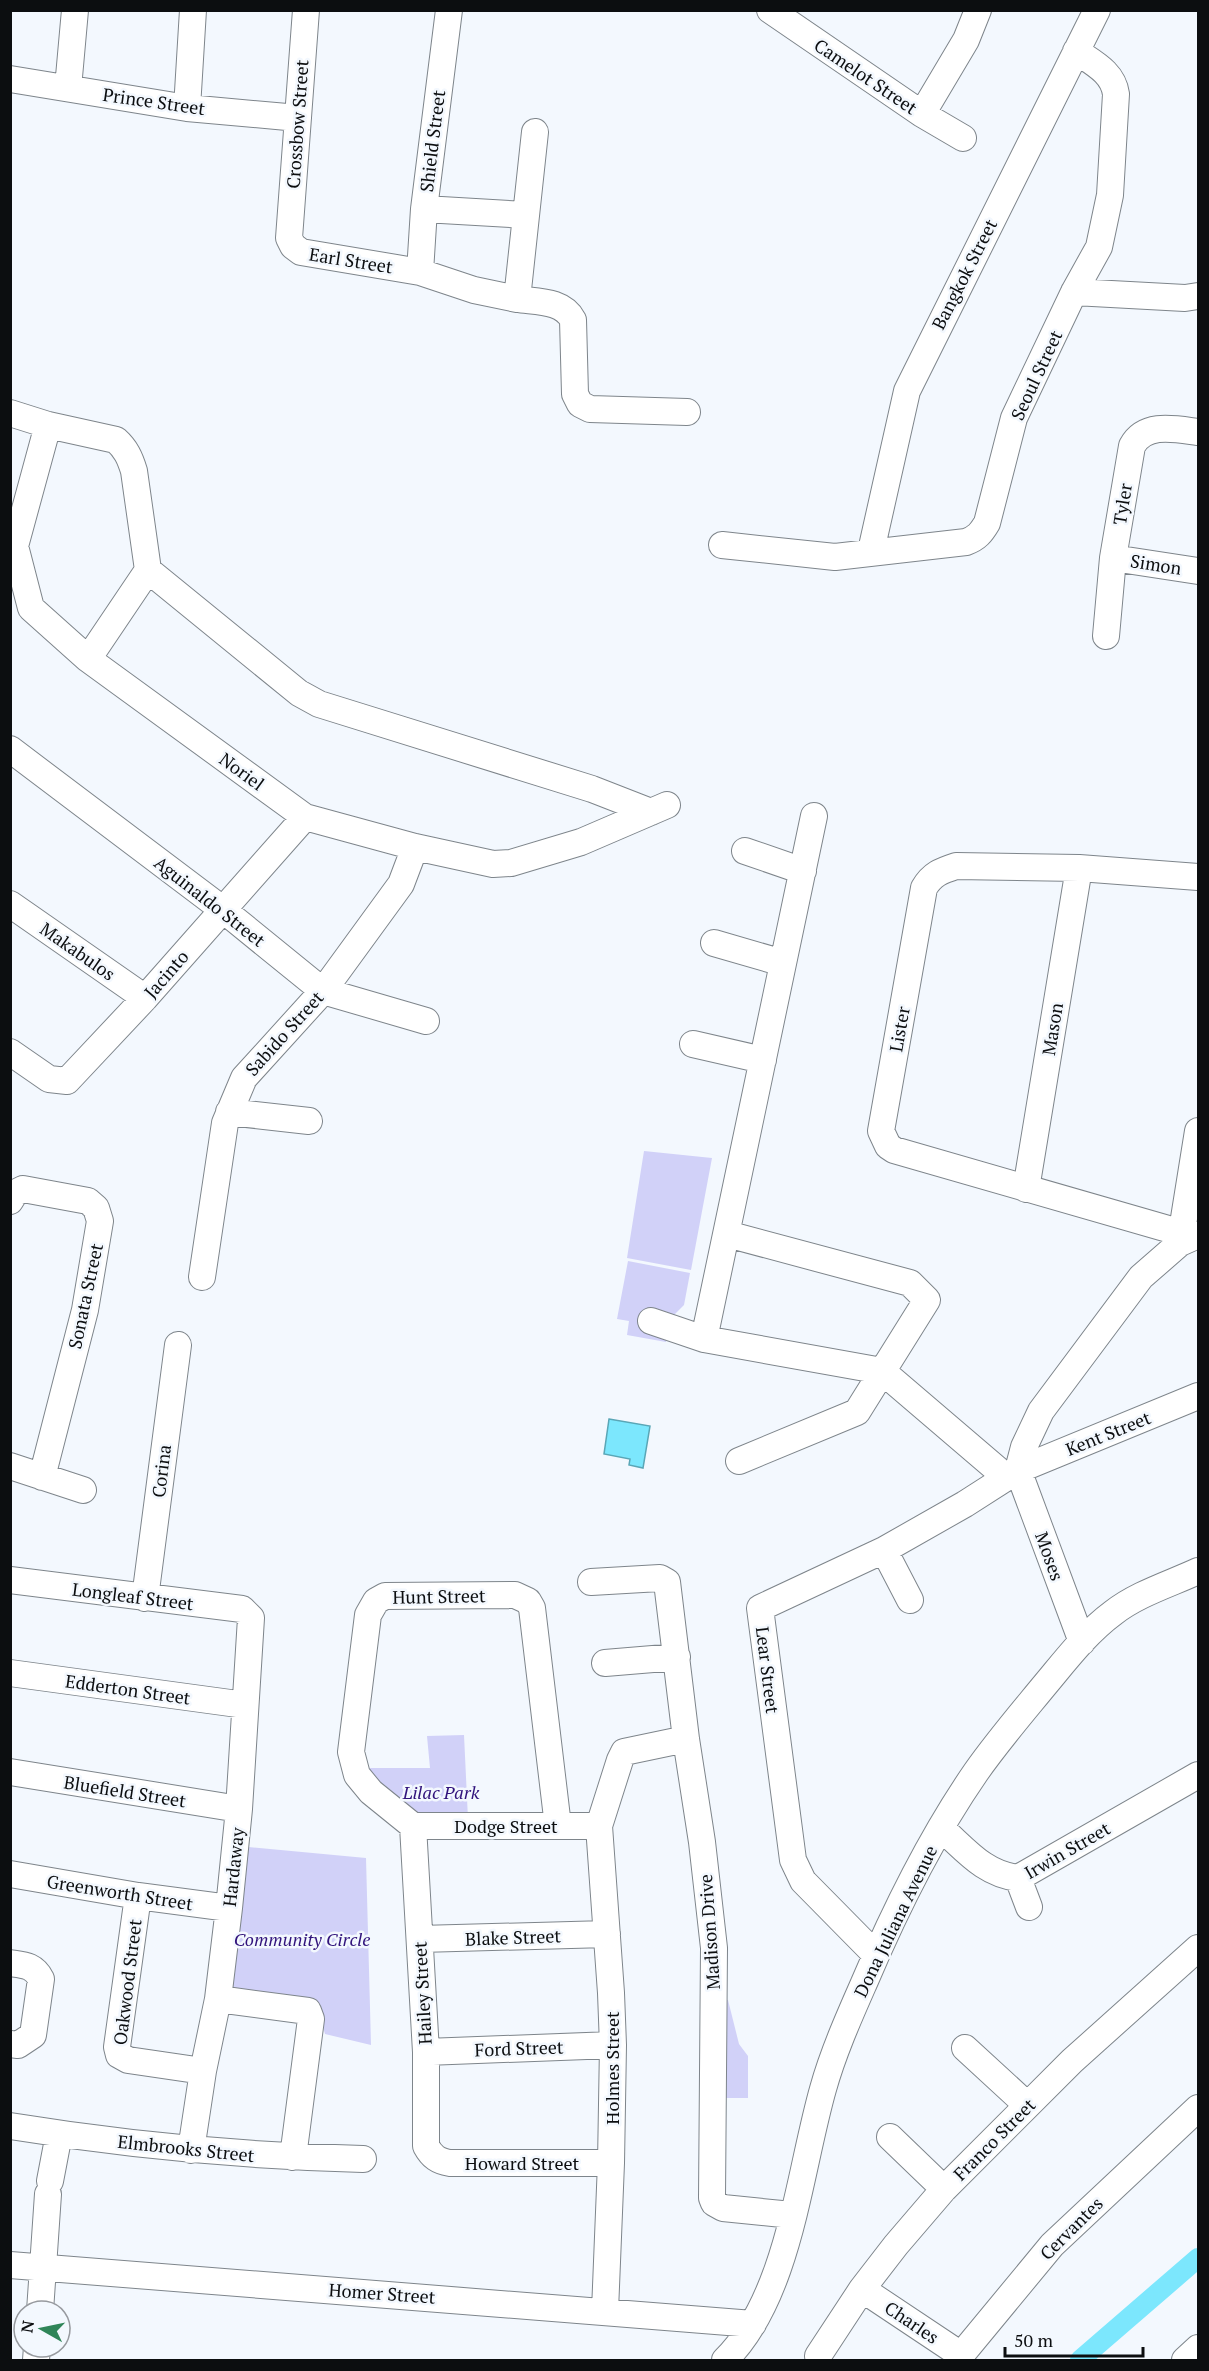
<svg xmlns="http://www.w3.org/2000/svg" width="1209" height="2371" font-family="'PT Serif',serif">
<rect width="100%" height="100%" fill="#f3f8fe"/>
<!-- green -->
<path fill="#d1d1f8" d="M 644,1151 L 712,1158 L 691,1270 L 627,1258 Z
M 628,1261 L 690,1273 L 684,1305 L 668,1321 L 666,1342 L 627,1335 L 629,1321 L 617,1319 Z
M 464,1735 L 468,1819 L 417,1819 L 378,1786 L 367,1768 L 430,1768 L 427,1736 Z
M 248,1847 L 366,1858 L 371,2045 L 325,2034 L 318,2009 L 228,1995 Z
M 721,1999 L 728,2000 L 739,2044 L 748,2056 L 748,2098 L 722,2098 Z"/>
<!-- water -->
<path fill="#7ce7fd" stroke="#5aa6b6" stroke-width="1.5" d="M 609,1419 L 650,1426 L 643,1468 L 629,1465 L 630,1459 L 604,1454 Z"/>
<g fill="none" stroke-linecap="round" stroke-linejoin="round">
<!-- canal -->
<path stroke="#7ce7fd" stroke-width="20" d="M 1080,2360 L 1198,2258"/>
<defs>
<path id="minor" d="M 306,10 L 289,238 L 293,246 L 301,252 L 420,272 L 474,290 L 517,299 L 535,132
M 770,10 L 922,114 L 963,138
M 10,79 L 187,108 L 298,118
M 68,88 L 75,10
M 187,108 L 193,10
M 922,114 L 966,40 L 978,10
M 424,209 L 526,215
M 420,272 L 424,209 L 449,10
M 1074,292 L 1185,298 L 1198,296
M 517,299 C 537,302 563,300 573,320 L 575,394 L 580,404 L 590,409 L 687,412
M 10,413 L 48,425 L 116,440 C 126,449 130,458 134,471 L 148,570
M 48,425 L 15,546 L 31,608 L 88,659 L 305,817 L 415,847 L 493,864 L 511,863 L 581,842 L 667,805
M 722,545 L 835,557 L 966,542 C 977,538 981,533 987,523 L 1014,418 L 1074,292 L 1099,247 L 1110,195 L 1116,94 C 1113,72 1093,63 1076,51
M 871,551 L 907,391 L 1097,10
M 1113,558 L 1198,571
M 148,570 L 299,693 L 319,704 L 592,789 L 651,812
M 1106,636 L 1113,558 L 1132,446 C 1145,422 1175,429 1198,432
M 88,659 L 148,570
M 10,749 L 222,909 L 323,991 L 426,1021
M 745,851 L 803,871
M 10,904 L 145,998
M 714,943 L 783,963
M 693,1044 L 763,1060
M 10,1052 L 49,1079 L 67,1081 L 145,998 L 305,817
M 229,1112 L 309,1121
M 1026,1189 L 1079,868
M 10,1201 L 15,1193 L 23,1189 L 88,1201 L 96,1208 L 100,1221 L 85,1310 L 42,1477
M 1182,1233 L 894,1150 L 888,1146 L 881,1131 L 924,888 C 932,874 941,871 956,866 L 1079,868 L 1198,877
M 727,1234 L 910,1283 L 927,1300 L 857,1412 L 739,1461
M 1180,1243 L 1198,1131
M 202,1277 L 225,1123 L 244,1078 L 323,991 L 401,884 L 415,847
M 651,1321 L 704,1339 L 882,1371 L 1006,1477
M 704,1339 L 814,816
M 10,1466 L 83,1490
M 1018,1470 L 1024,1447 L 1041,1411 L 1141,1277 L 1180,1243 L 1198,1235
M 1018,1470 L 1082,1642
M 884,1550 L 910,1600
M 10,1580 L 242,1609 L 251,1618 L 239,1809 L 229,1908 L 218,1999 L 203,2071 L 191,2150
M 591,1582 L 660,1578 L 667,1582 L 686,1739 L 702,1842 L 714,1948 L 712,2198 L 714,2203 L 723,2208 L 792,2215
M 145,1598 L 178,1345
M 605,1663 L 677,1657
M 10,1673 L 245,1705
M 10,1772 L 239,1809
M 413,1826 L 371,1792 L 357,1775 L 351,1752 L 368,1615 L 376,1601 L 385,1596 L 515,1595 L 528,1601 L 532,1608 L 558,1826
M 413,1826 L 426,2052 L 426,2146 C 432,2157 438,2161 450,2163 L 611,2163
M 413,1826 L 599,1826
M 941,1828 C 966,1850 984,1874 1018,1878 L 1198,1775
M 10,1874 L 138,1896 L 229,1908
M 1018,1878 L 1029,1907
M 138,1896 L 117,2047 L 119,2055 L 128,2060 L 203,2071
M 420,1939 L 607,1934
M 876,1955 L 803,1881 L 793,1860 L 760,1608 L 884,1550 L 965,1504 L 1018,1470 L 1198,1396
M 10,1963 C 24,1965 34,1965 41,1979 L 33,2035 L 18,2045 L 10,2044
M 218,1999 L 308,2011 L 311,2019 L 293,2157
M 965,2048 L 1027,2105
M 426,2052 L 613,2045
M 10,2126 C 127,2145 245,2156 363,2159
M 890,2137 L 944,2189
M 50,2181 L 59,2134
M 10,2265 L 753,2324
M 862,2289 L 961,2355
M 40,2311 L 48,2194
M 605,2311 L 611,2163 L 613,2045 L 611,1993 L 599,1826 L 620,1760 L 624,1752 L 686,1739
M 818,2356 L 862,2289 L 896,2245 L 944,2189 L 1072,2061 L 1198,1948
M 36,2360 L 37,2347
M 725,2360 C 789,2297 799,2173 823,2089 C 833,2053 849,2017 864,1983 C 895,1910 931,1837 976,1772 C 997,1742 1021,1714 1044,1686 C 1065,1661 1086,1633 1113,1613 C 1137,1594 1170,1584 1198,1571
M 957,2360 L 1052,2245 L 1198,2108
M 1185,2360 L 1198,2348"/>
</defs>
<!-- minor casing -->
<use href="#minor" stroke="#7e858b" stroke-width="28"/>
<!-- minor -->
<use href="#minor" stroke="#fff" stroke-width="26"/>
</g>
<g text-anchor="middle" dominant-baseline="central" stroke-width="5" stroke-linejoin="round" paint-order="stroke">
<!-- street labels -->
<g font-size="18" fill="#0c0e10" stroke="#f3f8fe">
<text transform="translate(866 76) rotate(34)">Camelot Street</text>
<text transform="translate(154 101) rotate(8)">Prince Street</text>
<text transform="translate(297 124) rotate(-86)">Crossbow Street</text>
<text transform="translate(432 141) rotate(-83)">Shield Street</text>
<text transform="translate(351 260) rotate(9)">Earl Street</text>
<text transform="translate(964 274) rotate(-63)">Bangkok Street</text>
<text transform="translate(1036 375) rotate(-65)">Seoul Street</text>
<text transform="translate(1122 504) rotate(-81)">Tyler</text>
<text transform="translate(1156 564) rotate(9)">Simon</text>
<text transform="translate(242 771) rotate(36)">Noriel</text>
<text transform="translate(210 901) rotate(38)">Aguinaldo Street</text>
<text transform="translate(78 951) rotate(35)">Makabulos</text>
<text transform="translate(166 974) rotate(-49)">Jacinto</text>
<text transform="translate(899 1029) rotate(-80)">Lister</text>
<text transform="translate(1052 1029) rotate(-81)">Mason</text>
<text transform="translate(284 1033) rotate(-48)">Sabido Street</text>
<text transform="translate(85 1296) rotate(-78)">Sonata Street</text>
<text transform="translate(1108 1433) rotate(-22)">Kent Street</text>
<text transform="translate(161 1471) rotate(-83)">Corina</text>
<text transform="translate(1050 1556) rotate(70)">Moses</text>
<text transform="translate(133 1596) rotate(7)">Longleaf Street</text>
<text transform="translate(439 1596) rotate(-1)">Hunt Street</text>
<text transform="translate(768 1670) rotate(83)">Lear Street</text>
<text transform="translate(128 1689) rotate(8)">Edderton Street</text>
<text transform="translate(125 1791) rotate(9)">Bluefield Street</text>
<text x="506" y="1826">Dodge Street</text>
<text transform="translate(1067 1850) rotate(-30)">Irwin Street</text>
<text transform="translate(233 1867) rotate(-84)">Hardaway</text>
<text transform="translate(120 1892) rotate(9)">Greenworth Street</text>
<text transform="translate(895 1921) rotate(-64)">Dona Juliana Avenue</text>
<text transform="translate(709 1932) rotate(-94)">Madison Drive</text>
<text transform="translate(513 1937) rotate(-2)">Blake Street</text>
<text transform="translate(127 1982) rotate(-83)">Oakwood Street</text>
<text transform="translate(422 1993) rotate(-93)">Hailey Street</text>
<text transform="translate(519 2048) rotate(-2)">Ford Street</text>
<text transform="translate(612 2068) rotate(-90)">Holmes Street</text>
<text transform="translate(994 2139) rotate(-45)">Franco Street</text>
<text transform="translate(186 2148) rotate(6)">Elmbrooks Street</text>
<text x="522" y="2163">Howard Street</text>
<text transform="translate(1071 2228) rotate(-45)">Cervantes</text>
<text transform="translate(382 2293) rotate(4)">Homer Street</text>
<text transform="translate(912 2322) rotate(34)">Charles</text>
</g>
<!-- park labels -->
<g font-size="18" font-style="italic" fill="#31137c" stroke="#f3f8fe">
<text x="441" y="1792">Lilac Park</text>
<text x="302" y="1939">Community Circle</text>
</g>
</g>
<!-- border -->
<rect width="1209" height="2371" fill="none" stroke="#0c0e10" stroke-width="24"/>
<!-- north arrow -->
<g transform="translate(42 2329) rotate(279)"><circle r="28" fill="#f3f8fe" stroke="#979a9f" stroke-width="1.5"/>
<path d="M0-4.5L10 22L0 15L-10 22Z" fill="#2f8558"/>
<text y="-9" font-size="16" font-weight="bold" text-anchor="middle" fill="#0c0e10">N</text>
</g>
<!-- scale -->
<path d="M1005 2347v9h138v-9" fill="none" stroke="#0c0e10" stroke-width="3"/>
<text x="1014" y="2347" font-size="18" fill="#0c0e10" stroke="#f3f8fe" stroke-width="4.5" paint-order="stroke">50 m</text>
</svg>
